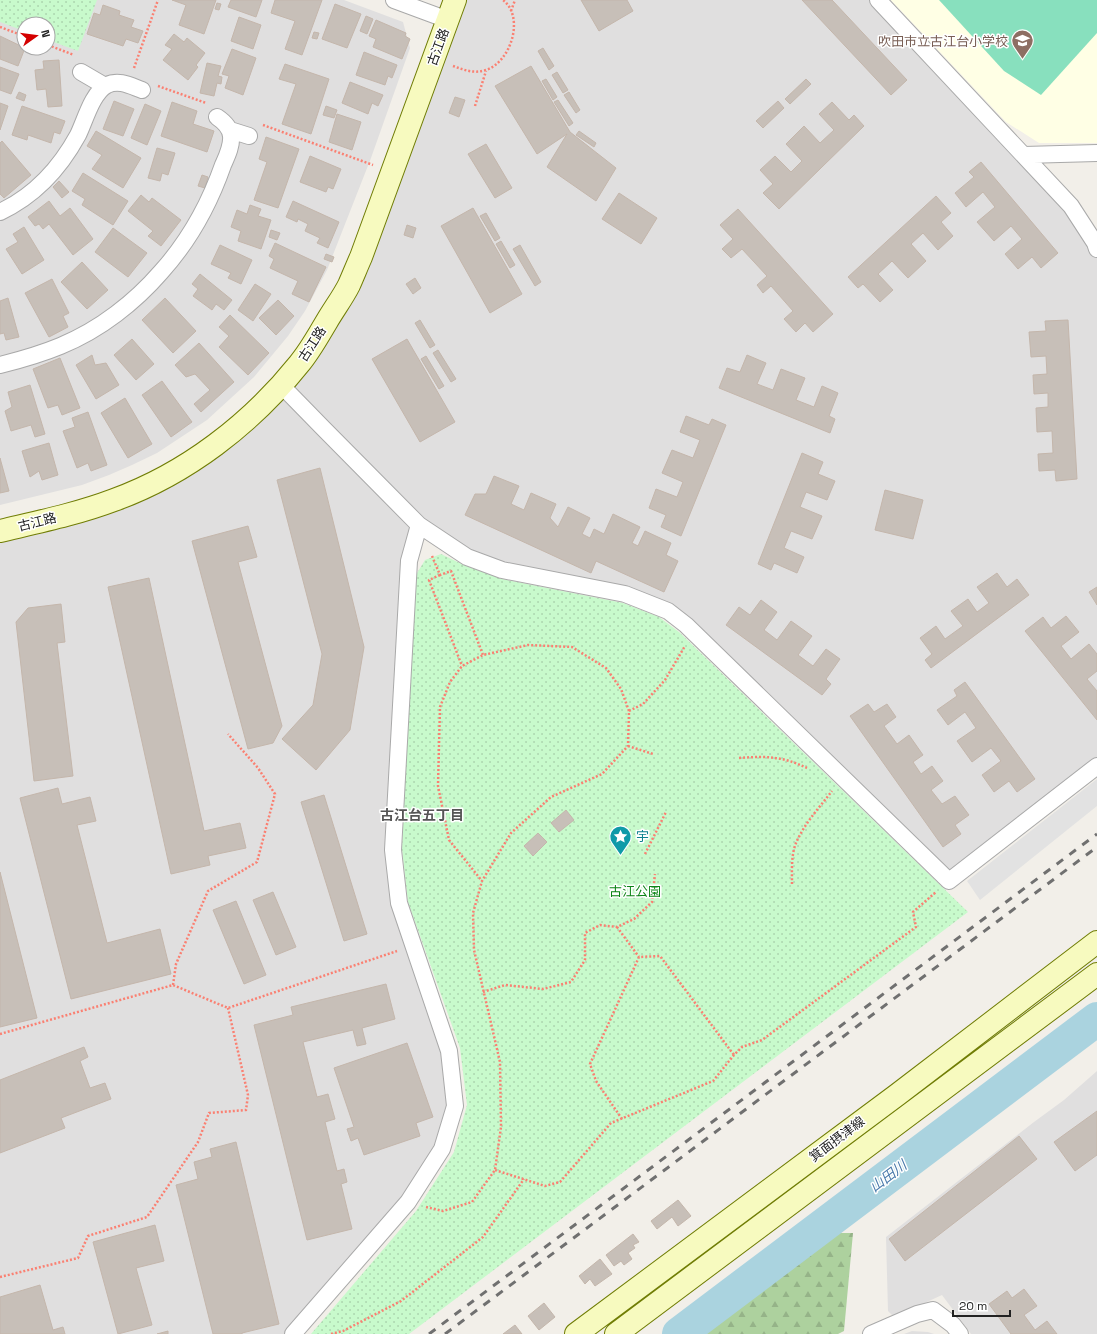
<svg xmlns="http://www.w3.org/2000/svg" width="1097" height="1334" font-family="'Space Grotesk','Noto Sans JP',sans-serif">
<defs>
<pattern id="forest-firs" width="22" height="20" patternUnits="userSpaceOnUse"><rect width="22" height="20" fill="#add19e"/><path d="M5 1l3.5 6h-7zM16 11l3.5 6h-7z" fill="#95b388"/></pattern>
<pattern id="park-dots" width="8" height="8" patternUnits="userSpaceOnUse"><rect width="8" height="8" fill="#c8facc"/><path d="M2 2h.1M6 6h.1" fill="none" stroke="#acd6af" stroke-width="1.8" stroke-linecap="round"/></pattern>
</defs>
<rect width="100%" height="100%" fill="#f2efe9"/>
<!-- residential -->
<path fill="#e0dfdf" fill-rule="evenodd" d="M 0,0 L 344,0 L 403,22 L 410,48 L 371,158 L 327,270 L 305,311 L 288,336 L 254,377 L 207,420 L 157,453 L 132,465 L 109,475 L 82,485 L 0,505 ZM 24,24 L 48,24 L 48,48 L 24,48 Z
M 455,0 L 878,0 L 1024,155 L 1097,249 L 1097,766 L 949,881 L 668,611 L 502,570 L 419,525 L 409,561 L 399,903 L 449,1051 L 455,1106 L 442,1149 L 293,1334 L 0,1334 L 0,531 L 176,470 L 315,342 Z
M 1097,1071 L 1097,1334 L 971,1334 L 942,1295 L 894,1317 L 888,1311 L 886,1237 L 1034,1122 L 1064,1100 Z
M 912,1331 L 928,1332 L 934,1334 L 904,1334 Z"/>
<!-- education -->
<path fill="#ffffe5" d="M 891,0 L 1097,0 L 1097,143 L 1039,143 L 1006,122 Z"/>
<!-- forest -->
<path fill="url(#forest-firs)" d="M 838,1233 L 853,1233 L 844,1331 L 838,1334 L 702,1334 Z"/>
<!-- park -->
<path fill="url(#park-dots)" d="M 0,0 L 97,0 L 78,51 L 48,40 L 48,24 L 24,24 L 24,31 L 0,22 Z
M 441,554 L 466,566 L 502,579 L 623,603 L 659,617 L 679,632 L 968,912 L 409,1334 L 311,1334 L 416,1211 L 454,1152 L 467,1105 L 460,1048 L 408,902 L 402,849 L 414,578 L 425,560 Z"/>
<!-- pitch -->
<path fill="#88e0be" d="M 939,0 L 1097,0 L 1097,33 L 1041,95 L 1004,71 Z"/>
<!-- parking -->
<path fill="#e2e2e2" d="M 1097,779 L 1097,806 L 980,900 L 967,881 Z"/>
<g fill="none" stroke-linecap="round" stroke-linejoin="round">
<!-- river -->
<path stroke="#aad3df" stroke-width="34" d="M 679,1334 L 1097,1019"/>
</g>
<!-- building -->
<path fill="#c7bfb8" stroke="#c4b6ab" d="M 172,0 L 216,0 L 204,34 L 179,25 L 186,5 Z
M 231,0 L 262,0 L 256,17 L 228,7 Z
M 275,0 L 322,0 L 302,55 L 285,49 L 295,21 L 271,13 Z
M 581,0 L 627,0 L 633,11 L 599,31 Z
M 802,0 L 832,0 L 907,80 L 891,95 Z
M 217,3 L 221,4 L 219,10 L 215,9 Z
M 335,4 L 361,14 L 347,48 L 322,39 Z
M 103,5 L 120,11 L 119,15 L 134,20 L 131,27 L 143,31 L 138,43 L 126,39 L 123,46 L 87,34 L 94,13 L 100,15 Z
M 366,16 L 373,19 L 367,34 L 360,31 Z
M 239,17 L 261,25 L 253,49 L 231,41 Z
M 376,20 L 406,33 L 405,36 L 410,39 L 402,59 L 373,47 L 376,39 L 369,36 Z
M 314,32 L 319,33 L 317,39 L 312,38 Z
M 174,34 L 184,42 L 187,38 L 205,53 L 196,65 L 198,67 L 188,80 L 163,60 L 172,49 L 165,45 Z
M 0,36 L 25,48 L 18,66 L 0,59 Z
M 543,48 L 554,66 L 549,70 L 538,51 Z
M 232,49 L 256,58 L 243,95 L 225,88 L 229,76 L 222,74 Z
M 364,52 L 397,65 L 392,78 L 388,76 L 385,85 L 356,75 Z
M 59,60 L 62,106 L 48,107 L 46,89 L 37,90 L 35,70 L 44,69 L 43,61 Z
M 207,63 L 221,66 L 218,76 L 222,77 L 221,84 L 217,83 L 214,96 L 200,93 Z
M 285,64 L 329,79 L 311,134 L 282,124 L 296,84 L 279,79 Z
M 531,66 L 570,132 L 616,168 L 596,201 L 547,167 L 567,134 L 537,154 L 495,86 Z
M 0,67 L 19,74 L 11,94 L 0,90 Z
M 557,72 L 568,90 L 563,93 L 552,75 Z
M 546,79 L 557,97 L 553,100 L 542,81 Z
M 806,79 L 811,84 L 790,104 L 785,99 Z
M 350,82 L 383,95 L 378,106 L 372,103 L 368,114 L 342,103 Z
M 19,92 L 26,95 L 24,101 L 16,98 Z
M 569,92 L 580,110 L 576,113 L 564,95 Z
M 455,97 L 465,100 L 459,117 L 449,113 Z
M 558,100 L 573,123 L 569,126 L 554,102 Z
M 114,101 L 134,109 L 123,136 L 103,129 Z
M 778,101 L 784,108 L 763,128 L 756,121 Z
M 172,102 L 197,111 L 193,124 L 214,131 L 207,152 L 161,136 Z
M 832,102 L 849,120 L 854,115 L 864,126 L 779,209 L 763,193 L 773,184 L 760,170 L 775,156 L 791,172 L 802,161 L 786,144 L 804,126 L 820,143 L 834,130 L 819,114 Z
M 0,103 L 8,106 L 0,130 Z
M 145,104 L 161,111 L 147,145 L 131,138 Z
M 22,106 L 65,121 L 60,134 L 54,132 L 51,143 L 28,135 L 27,140 L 12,135 Z
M 326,106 L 337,110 L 334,118 L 323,115 Z
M 337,114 L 361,122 L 352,150 L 329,142 Z
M 96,131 L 141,158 L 123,188 L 92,169 L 102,155 L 87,146 Z
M 579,131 L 596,143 L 594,147 L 576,135 Z
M 266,137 L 299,149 L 278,208 L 254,200 L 267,162 L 259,159 Z
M 2,141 L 31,175 L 4,198 L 0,194 L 0,143 Z
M 486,144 L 512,188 L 495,198 L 468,154 Z
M 157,148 L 175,153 L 168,175 L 162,173 L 160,181 L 148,178 Z
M 310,156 L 341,169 L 333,189 L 328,187 L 326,192 L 300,182 Z
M 981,162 L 1058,253 L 1041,268 L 1032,257 L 1018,269 L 1005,254 L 1022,239 L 1011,226 L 994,241 L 977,222 L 995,207 L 983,192 L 966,207 L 955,193 L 974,177 L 969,172 Z
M 83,173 L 128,201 L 113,225 L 82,205 L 85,199 L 72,191 Z
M 202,175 L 208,177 L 205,188 L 198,186 Z
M 59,181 L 69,192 L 62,198 L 53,187 Z
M 619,193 L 657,218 L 641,244 L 602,219 Z
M 141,195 L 149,202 L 152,198 L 181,220 L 161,246 L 148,236 L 153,231 L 128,211 Z
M 936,196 L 951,213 L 941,222 L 953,236 L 938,250 L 923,233 L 911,244 L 926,261 L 908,278 L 892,261 L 878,274 L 893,290 L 880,302 L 863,284 L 858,288 L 848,277 Z
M 49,201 L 60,216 L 70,208 L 93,239 L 73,255 L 49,224 L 43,229 L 39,224 L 35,226 L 28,217 Z
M 293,201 L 339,222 L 328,248 L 317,243 L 320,238 L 305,231 L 308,224 L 298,219 L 297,222 L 286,217 Z
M 250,205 L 261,209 L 258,216 L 271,220 L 261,249 L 238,241 L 241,231 L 231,227 L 237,210 L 247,214 Z
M 473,208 L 522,294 L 490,313 L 441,226 Z
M 738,209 L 833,314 L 813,332 L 805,323 L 796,332 L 784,319 L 793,311 L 771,286 L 763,293 L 757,285 L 767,276 L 742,249 L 731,258 L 722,249 L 733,239 L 720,225 Z
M 486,213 L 500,238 L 495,241 L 480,216 Z
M 407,225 L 416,228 L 413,238 L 404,235 Z
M 24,227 L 44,260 L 22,274 L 6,249 L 18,242 L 13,234 Z
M 113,228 L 147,253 L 128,277 L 95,252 Z
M 271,230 L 280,233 L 277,240 L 269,237 Z
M 501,241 L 515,265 L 510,268 L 496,244 Z
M 275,243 L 326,267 L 309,302 L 292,294 L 298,281 L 270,268 L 274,259 L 269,256 Z
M 220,245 L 252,260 L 241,284 L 228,278 L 231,273 L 211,264 Z
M 520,245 L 541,282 L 535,286 L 513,249 Z
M 326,254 L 334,257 L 332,262 L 324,259 Z
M 82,262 L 108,290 L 87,309 L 61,282 Z
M 200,274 L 232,300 L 224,310 L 216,304 L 212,310 L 193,296 L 198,289 L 192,284 Z
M 415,278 L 421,288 L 413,294 L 406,284 Z
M 52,279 L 69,313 L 63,316 L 68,327 L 49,337 L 25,293 Z
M 255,284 L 271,294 L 253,321 L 238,310 Z
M 8,298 L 19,337 L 6,340 L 4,333 L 0,334 L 0,301 Z
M 165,298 L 196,331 L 173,353 L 142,320 Z
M 278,300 L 294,316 L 276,335 L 259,318 Z
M 230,315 L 269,353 L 248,375 L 219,347 L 229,336 L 219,327 Z
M 420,320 L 435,345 L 430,348 L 415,323 Z
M 1068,320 L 1077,479 L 1056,481 L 1055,470 L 1039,471 L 1038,454 L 1053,453 L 1052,431 L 1037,432 L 1036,408 L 1048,407 L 1048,393 L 1034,394 L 1033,375 L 1047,374 L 1046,356 L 1031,357 L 1029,332 L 1046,331 L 1045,321 Z
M 132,339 L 154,364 L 136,380 L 114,355 Z
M 407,339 L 455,422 L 420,442 L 372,359 Z
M 199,343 L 234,382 L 201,412 L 194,404 L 210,390 L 195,374 L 186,377 L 175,365 Z
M 438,350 L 456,379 L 451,382 L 433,353 Z
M 92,355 L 95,365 L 106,363 L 119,385 L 96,399 L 76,365 Z
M 747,355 L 766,363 L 757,384 L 773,390 L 781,369 L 805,378 L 796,400 L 814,407 L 822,386 L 838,393 L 829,416 L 835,419 L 830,433 L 719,388 L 727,368 L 740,372 Z
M 426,356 L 444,386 L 439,389 L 421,359 Z
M 60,358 L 80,408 L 62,415 L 58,405 L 48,408 L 33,369 Z
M 162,381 L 192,422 L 171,437 L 142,395 Z
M 30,385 L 45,434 L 35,437 L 31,425 L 11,431 L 5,411 L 12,407 L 8,392 Z
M 125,398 L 152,444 L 128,458 L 101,413 Z
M 88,412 L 107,465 L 91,471 L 88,463 L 77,468 L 63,431 L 75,427 L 72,418 Z
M 686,416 L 709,425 L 712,419 L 726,425 L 681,536 L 661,527 L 666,515 L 649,508 L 656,489 L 677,497 L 683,482 L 662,473 L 672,450 L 693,458 L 700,440 L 680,432 Z
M 49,443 L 58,475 L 42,480 L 39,471 L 30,477 L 22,451 Z
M 802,453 L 823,462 L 818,474 L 835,481 L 827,500 L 806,492 L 800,507 L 822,516 L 812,539 L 791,531 L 784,548 L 804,557 L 797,573 L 774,563 L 771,570 L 758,564 Z
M 0,458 L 9,491 L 0,493 Z
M 320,468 L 364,647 L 350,730 L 316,770 L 282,739 L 313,705 L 322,654 L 277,480 Z
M 494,476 L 519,486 L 511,504 L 524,510 L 531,493 L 556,504 L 550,518 L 558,527 L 568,507 L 590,518 L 582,534 L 590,538 L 594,529 L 604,534 L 613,514 L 640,527 L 632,543 L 638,546 L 645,531 L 671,543 L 666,555 L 678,561 L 664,592 L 596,561 L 591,573 L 465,515 L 475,494 L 486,494 Z
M 885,490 L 923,500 L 913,539 L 875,530 Z
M 248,526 L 257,557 L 238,562 L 282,726 L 273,743 L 248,749 L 192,541 Z
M 997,573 L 1007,587 L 1017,579 L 1029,595 L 931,668 L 925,660 L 932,654 L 920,638 L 936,626 L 945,639 L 963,626 L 951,611 L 968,599 L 977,612 L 989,603 L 977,587 Z
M 149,578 L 204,831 L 240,823 L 246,848 L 208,856 L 210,865 L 171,874 L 108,587 Z
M 1097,587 L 1097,605 L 1089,592 Z
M 761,600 L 777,612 L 764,630 L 777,640 L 791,621 L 812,636 L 798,655 L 813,666 L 826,649 L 840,659 L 826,679 L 831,684 L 822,695 L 726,625 L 739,607 L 750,615 Z
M 61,604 L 65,642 L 57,643 L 73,776 L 34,781 L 16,622 L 28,608 Z
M 1066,616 L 1079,632 L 1061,646 L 1071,659 L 1089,644 L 1097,654 L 1097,671 L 1087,679 L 1097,691 L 1097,720 L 1025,631 L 1043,617 L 1051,628 Z
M 965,682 L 1035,779 L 1017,792 L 1009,781 L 994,792 L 982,775 L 1001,761 L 991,748 L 972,762 L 957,741 L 976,728 L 965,712 L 948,725 L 937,710 L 957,696 L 954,690 Z
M 868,704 L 874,712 L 887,704 L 896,717 L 884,726 L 897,744 L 909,735 L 923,755 L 913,762 L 921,774 L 932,766 L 943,781 L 931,790 L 942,804 L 955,796 L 969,815 L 955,825 L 961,834 L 943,847 L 850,716 Z
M 58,788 L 62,804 L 90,797 L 96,821 L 77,825 L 107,943 L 160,929 L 171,974 L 71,999 L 20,798 Z
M 324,795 L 367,934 L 344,941 L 301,802 Z
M 566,810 L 574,820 L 559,832 L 551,823 Z
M 538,833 L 547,842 L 533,856 L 524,846 Z
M 0,872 L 37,1018 L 0,1027 Z
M 273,892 L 296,947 L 276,955 L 253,900 Z
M 236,901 L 266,975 L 244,984 L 213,910 Z
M 386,984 L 395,1019 L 362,1028 L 366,1044 L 357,1046 L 353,1030 L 303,1042 L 317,1097 L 328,1094 L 335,1119 L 325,1122 L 337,1171 L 344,1169 L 347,1182 L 341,1184 L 352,1229 L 307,1240 L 254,1025 L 293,1015 L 291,1007 Z
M 407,1043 L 433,1117 L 416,1123 L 420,1136 L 364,1155 L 358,1138 L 351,1141 L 347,1129 L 354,1127 L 334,1068 Z
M 84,1047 L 88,1057 L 80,1061 L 90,1088 L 105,1083 L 111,1099 L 61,1118 L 65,1128 L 0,1153 L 0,1080 Z
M 1097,1111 L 1097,1155 L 1075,1171 L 1054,1142 Z
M 1019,1136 L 1037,1159 L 905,1261 L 889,1239 Z
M 236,1142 L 279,1324 L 242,1333 L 242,1334 L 213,1334 L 176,1185 L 198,1179 L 194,1162 L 212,1157 L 210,1149 Z
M 678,1200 L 691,1216 L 678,1226 L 672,1217 L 657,1229 L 651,1221 Z
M 155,1225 L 164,1261 L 136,1268 L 152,1325 L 118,1334 L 93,1242 Z
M 633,1234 L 639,1242 L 633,1245 L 635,1248 L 628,1253 L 632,1259 L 624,1265 L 621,1261 L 614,1266 L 606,1255 Z
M 600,1259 L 612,1274 L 595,1286 L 590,1279 L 585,1284 L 579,1276 Z
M 40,1285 L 53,1330 L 63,1327 L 65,1334 L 0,1334 L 0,1297 Z
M 1024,1289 L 1037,1306 L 1024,1315 L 1035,1330 L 1047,1321 L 1057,1334 L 1011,1334 L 989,1304 L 1007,1291 L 1012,1298 Z
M 544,1303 L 555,1317 L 539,1330 L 528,1316 Z
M 515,1325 L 522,1334 L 503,1334 Z
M 168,1331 L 168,1334 L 157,1334 Z"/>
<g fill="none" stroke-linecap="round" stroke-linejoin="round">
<defs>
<path id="street" d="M 394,0 L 448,20
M 878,0 L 1071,206 L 1095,243 L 1097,249
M 81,72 L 105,86
M 230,130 L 249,136
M 1024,155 L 1097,153
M 0,212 C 34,196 60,168 78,135 C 85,121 92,93 107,85 C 119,79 131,86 142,90
M 0,365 C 44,354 79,342 116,314 C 132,302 148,287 161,272 C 189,241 209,205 223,165 C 227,156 232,146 231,136 C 230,127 223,121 217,117
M 281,385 L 323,428 L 419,525 L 467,557 L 502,570 L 625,594 L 668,611 L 686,625 L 949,881 L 1097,766
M 293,1334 L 408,1202 L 442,1149 L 455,1106 L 449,1051 L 399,903 L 393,850 L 409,561 L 419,525
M 871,1334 L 917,1314 L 933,1310 L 953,1325 L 960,1334"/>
<path id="secondary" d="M 0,531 C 38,522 77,514 114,500 C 186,474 251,424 299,364 C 310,351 318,336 327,321 C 334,309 343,297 349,285 C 353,276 357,266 361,257 L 455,0
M 576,1334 L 897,1095 L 1097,942
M 616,1334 L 1097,974"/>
</defs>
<!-- street casing -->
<use href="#street" stroke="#a9a9a9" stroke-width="18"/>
<!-- secondary casing -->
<use href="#secondary" stroke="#707d05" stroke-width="24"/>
<!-- path -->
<path stroke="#fa8072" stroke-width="2.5" stroke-dasharray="2 2" stroke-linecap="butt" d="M 511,11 L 515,0
M 0,27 L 24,36
M 48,45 L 74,55
M 453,66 C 464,70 474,74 486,70 C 511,62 525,17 503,0
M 134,68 L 158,0
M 158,86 L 206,103
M 475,106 L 486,71
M 263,125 L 373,165
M 432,556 L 440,575 L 451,571 L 483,655
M 440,575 L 429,580 L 462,666
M 629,711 L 643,704 L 665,680 L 685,646
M 628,746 L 653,754
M 739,758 C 766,756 782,756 807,768
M 645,854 L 666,812
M 792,884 C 792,871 791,855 796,843 C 804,824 819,808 832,791
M 617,927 L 639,957
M 173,985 L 176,964 L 208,891 L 257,862 L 275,794 L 258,768 L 228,734
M 483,992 L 505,985 L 543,989 L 571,982 L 585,960 L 585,933 L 600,925 L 617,927 L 634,919 L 652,902 L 655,874
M 0,1034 L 173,985 L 228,1008 L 397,951
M 622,1119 L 596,1081 L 590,1064 L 639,957 L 660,956 L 734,1055
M 495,1170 L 545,1186 L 560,1182 L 611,1123 L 713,1081 L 734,1055 L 742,1047 L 762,1040 L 916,927 L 913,912 L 936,892
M 426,1207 L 443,1211 L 472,1202 L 495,1170 L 501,1127 L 500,1062 L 474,950 L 473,913 L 482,881 L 511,833 L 551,797 L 602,774 L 628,746 L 629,711 L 621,689 L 606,668 L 572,647 L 528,645 L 483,655 L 462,666 L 450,682 L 440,707 L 438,786 L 449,840 L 482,881
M 0,1277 L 78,1258 L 88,1236 L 147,1217 L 198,1142 L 209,1113 L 246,1110 L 248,1095 L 228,1008
M 331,1334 L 343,1331 L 401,1301 L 483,1237 L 524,1179"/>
<!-- street -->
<use href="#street" stroke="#fff" stroke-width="16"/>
<!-- secondary -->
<use href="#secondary" stroke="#f7fabf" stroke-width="22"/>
<!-- rail -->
<path stroke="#707070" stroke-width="3" stroke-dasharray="8 8" stroke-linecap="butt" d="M 429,1334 L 1097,834
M 445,1334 L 1097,847"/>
</g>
<!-- icons -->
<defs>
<symbol id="school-pin" viewBox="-11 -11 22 30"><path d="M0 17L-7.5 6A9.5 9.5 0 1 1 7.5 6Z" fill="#8d6e63" stroke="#fff"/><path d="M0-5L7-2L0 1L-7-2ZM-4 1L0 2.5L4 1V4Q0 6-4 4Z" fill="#fff"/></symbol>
<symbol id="sight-pin" viewBox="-11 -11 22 30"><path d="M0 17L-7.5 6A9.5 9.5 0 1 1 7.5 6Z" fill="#0f9aa8" stroke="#fff"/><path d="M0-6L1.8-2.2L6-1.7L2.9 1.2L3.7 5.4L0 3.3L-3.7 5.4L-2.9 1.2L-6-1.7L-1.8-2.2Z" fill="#fff"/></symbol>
</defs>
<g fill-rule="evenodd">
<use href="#school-pin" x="1010" y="28" width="25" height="34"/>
<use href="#sight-pin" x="608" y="824" width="25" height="34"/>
</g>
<g text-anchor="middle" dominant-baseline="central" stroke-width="3" stroke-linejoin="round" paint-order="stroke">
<!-- education labels -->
<g font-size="13" fill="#785e54" stroke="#fff" text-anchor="end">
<text x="1008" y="41">吹田市立古江台小学校</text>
</g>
<!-- street labels -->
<g font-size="13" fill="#222" stroke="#fff">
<text transform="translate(438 47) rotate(-70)">古江路</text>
<text transform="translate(312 344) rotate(-57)">古江路</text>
<text transform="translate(37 522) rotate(-14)">古江路</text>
<text transform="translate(837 1139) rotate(-37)">箕面摂津線</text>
</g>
<!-- culture labels -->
<g font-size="13" fill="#0d838f" stroke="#fff" text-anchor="start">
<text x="636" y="836">宇</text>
</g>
<!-- park labels -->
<g font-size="13" fill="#0c8416" stroke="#fff">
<text x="635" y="891">古江公園</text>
</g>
<!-- neighbourhood labels -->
<g font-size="14" font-weight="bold" fill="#555" stroke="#fff">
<text x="422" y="815">古江台五丁目</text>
</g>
<!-- water labels -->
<g font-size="14" font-style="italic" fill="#4a7aab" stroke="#fff">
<text transform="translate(888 1176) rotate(-37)">山田川</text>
</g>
</g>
<!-- north arrow -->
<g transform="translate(36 36) rotate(76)"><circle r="19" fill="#ffffff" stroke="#a7a7a7"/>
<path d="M0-3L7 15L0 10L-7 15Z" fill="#d40000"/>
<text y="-6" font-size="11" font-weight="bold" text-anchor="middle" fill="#222222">N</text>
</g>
<!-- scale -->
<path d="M953 1310v6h57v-6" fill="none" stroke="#222222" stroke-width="2"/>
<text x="959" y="1310" font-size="12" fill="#222222" stroke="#ffffff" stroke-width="3" paint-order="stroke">20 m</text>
</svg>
